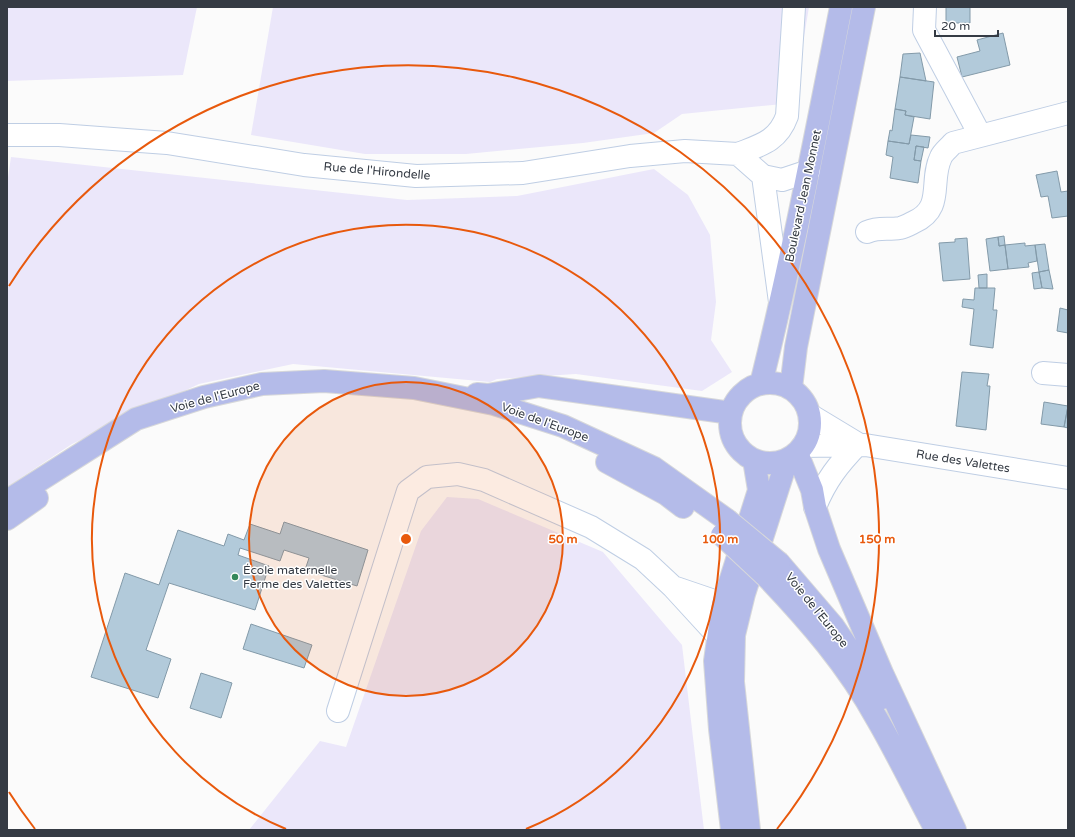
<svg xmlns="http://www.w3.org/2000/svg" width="1075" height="837" font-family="'Varela Round',sans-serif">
<rect width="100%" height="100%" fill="#fbfbfb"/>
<!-- green -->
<path fill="#ebe7fa" d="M 7,7 L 197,7 L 183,75 L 7,81 Z
M 273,7 L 809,7 L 793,103 L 682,114 L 654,133 L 583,143 L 466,154 L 365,154 L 251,135 Z
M 11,157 L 407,200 L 517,196 L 654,169 L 688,195 L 710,235 L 716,302 L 711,340 L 732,372 L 702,391 L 576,374 L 497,379 L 490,382 L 293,364 L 199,384 L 72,444 L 7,487 L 7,184 Z
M 447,497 L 478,499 L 603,552 L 682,645 L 704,830 L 249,830 L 320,741 L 346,747 L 421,531 Z"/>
<!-- building -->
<path fill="#b2cada" stroke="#839aa9" d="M 946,7 L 970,7 L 970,23 L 946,23 Z
M 1003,33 L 1010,65 L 962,77 L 957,57 L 980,51 L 977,40 Z
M 920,53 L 926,81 L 900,77 L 903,54 Z
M 900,77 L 934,82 L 930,119 L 905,115 L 906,111 L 895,109 Z
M 895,109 L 906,111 L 905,115 L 914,117 L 909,144 L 888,141 L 890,130 L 892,131 Z
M 911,135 L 930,137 L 928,148 L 916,146 L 914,160 L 921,161 L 918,183 L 890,178 L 893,157 L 886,155 L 888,141 L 909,144 Z
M 916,146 L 924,147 L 921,161 L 914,160 Z
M 1057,171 L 1061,192 L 1068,191 L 1068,216 L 1052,218 L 1048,196 L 1041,197 L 1036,175 Z
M 1004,236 L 1005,245 L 999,246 L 998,237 Z
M 998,237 L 999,246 L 1005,245 L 1008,269 L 990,271 L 986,239 Z
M 967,238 L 970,279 L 943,281 L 939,243 L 955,242 L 955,239 Z
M 1025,243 L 1025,246 L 1035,245 L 1037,261 L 1028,263 L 1029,267 L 1008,269 L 1005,245 Z
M 1045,244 L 1049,270 L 1039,272 L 1035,245 Z
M 1049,270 L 1053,289 L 1042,288 L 1039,272 Z
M 1039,272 L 1042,288 L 1034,289 L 1032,273 Z
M 987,274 L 987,288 L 979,288 L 978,275 Z
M 975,288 L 995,288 L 993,310 L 997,310 L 993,348 L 970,345 L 974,309 L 962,307 L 963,299 L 974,300 Z
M 1060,308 L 1068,310 L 1068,333 L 1057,331 Z
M 962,372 L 989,374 L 987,386 L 990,386 L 986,430 L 956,426 Z
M 1044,402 L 1068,406 L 1064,427 L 1041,424 Z
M 1068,406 L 1068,428 L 1064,427 Z
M 284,522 L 368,550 L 357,586 L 305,570 L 309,558 L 284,550 L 280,561 L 240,548 L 238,555 L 269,566 L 255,610 L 169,583 L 146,650 L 171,659 L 158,698 L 91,677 L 125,573 L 159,585 L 178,530 L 224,546 L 228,534 L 244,540 L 250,524 L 280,534 Z
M 251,624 L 312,645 L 304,668 L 243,649 Z
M 201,673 L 232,683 L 221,718 L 190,708 Z"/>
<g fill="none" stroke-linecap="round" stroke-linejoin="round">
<defs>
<path id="minor" d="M 925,7 L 924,30 L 980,135
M 7,135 L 59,135 L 167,143 L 304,165 L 416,176 L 523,173 L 630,156 L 685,151 L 738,154 L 763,176 L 782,180 L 809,171
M 738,154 C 761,145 778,141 787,116 L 794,7
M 763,176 L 780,302
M 867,232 C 878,227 888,230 900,228 C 905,227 910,224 914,222 C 945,208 929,181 941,157 C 943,152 949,148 953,143 L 1068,113
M 1043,373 L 1068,375
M 810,415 L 858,444
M 803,446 L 865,445 L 1068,478
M 815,507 C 826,480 838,465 858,444
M 676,588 L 723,604 L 734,618
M 338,711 L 408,491 L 427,477 L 458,474 L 484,480 L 591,527 L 643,559 L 673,587 L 717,635 L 734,635"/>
<path id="major" d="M730 423a40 40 0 1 1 80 0a40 40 0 1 1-80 0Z
M 761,384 C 792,259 816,133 841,7
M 791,388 L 796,347 L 864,7
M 477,394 L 488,395 L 539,386 L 731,413
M 797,453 L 812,490 L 815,507 L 829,549 L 882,673 L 955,830
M 607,462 L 666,494 L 683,507
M 7,501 L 136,419 L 204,397 L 262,384 L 324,381 L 414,388 L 494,404 L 563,426 L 654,468 L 727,520
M 7,519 L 37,498
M 779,563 L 833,626 L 882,698
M 767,577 C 808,620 848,666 877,719 C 898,755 916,793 936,830
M 732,830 L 720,729 L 715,661 L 723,604 L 759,490 L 754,460
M 749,830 L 733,682 L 734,635 L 744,594 L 787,460"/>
</defs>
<!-- minor casing -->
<use href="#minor" stroke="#bfcee4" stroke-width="24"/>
<!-- major casing -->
<use href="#major" stroke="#d7d8da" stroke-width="24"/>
<!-- minor -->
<use href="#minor" stroke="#fff" stroke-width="22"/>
<!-- major -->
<use href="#major" stroke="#b4bbe9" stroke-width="22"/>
<defs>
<path id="major-bridge" d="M 727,520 L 779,563
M 722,535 L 767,577"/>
</defs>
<!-- major-bridge casing -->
<use href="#major-bridge" stroke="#d7d8da" stroke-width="24" stroke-linecap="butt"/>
<!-- major-bridge -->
<use href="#major-bridge" stroke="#b4bbe9" stroke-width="22"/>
</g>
<!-- distance rings -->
<circle cx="406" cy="539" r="157" fill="#e8590c" fill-opacity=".12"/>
<g fill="none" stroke="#e8590c" stroke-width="2">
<circle cx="406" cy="539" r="157"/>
<path d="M286 829A314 314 0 1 1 526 829"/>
<path d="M35 829A471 471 0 0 1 9 792M9 286A471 471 0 1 1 777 829"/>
</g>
<!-- markers -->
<circle fill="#34885b" stroke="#fff" stroke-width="1.5" cx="235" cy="577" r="4"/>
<g text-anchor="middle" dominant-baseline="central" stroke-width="3" stroke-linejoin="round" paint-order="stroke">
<!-- street labels -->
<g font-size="12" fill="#353b44" stroke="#fff">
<text transform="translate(377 171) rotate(5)">Rue de l'Hirondelle</text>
<text transform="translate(803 196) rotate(-78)">Boulevard Jean Monnet</text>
<text transform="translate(215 397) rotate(-15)">Voie de l'Europe</text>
<text transform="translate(545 422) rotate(20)">Voie de l'Europe</text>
<text transform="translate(963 461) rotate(9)">Rue des Valettes</text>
<text transform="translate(817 610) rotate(51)">Voie de l'Europe</text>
</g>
<!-- poi labels -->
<g font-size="12" fill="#353b44" stroke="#fff" text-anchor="start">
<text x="243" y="570">École maternelle<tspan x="243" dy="14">Ferme des Valettes</tspan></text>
</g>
</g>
<circle cx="406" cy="539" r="6" fill="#e8590c" stroke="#fff" stroke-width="2"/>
<g font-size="12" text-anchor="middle" font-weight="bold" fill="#e8590c" stroke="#fff" stroke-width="3" stroke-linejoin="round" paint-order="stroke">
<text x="563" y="543">50 m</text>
<text x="720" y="543">100 m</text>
<text x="877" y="543">150 m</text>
</g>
<!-- border -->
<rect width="1075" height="837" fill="none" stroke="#353b44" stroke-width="16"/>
<!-- scale -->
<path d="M935 30v6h63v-6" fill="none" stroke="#353b44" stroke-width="2"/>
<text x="941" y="30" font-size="12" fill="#353b44" stroke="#ffffff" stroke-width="3" paint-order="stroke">20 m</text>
</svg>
